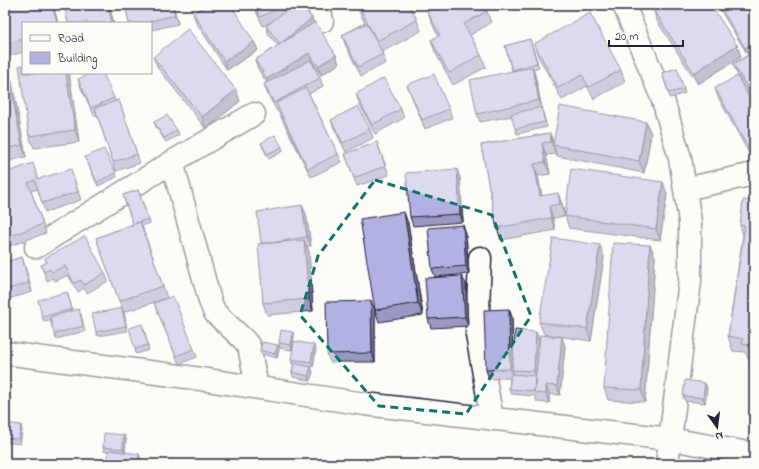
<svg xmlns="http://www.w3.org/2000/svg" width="759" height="469" font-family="'Indie Flower',sans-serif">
<rect width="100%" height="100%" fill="#fdfcf7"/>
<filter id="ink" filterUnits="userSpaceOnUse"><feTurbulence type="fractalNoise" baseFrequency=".025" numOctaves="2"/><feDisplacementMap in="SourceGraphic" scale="8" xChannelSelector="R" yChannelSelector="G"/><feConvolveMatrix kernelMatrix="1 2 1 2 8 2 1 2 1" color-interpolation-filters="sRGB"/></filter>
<g filter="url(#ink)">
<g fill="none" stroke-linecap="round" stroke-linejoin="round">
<defs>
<path id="minor" d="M 319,5 L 322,21
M 624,5 L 663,100 L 680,158 L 690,222 L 690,281 L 667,464
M 172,162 L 210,301 L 215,313 L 243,339 L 249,346 L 257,387
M 685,189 L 754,174
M 36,247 L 172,162 L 254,114
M 480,258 L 477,335 L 492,419
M 5,353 L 187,377 L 365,404 L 670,439 L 754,454"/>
</defs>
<!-- minor casing -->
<use href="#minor" stroke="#22223b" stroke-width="25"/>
<!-- minor -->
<use href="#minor" stroke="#fdfcf7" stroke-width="22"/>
</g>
<!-- wall -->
<path fill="#9898c2" stroke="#22223b" d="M 5,5 L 53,5 L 58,23 L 23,23 L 23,52 L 5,57 Z
M 125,5 L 173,5 L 178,24 L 151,30 L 151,23 L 129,23 Z
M 253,5 L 302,5 L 312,18 L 314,23 L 336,55 L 339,64 L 321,75 L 312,61 L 320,78 L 323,86 L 309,94 L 338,154 L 342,162 L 311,177 L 278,111 L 277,111 L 267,93 L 264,84 L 267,83 L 258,69 L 255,60 L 278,46 L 269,35 L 266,26 L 273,21 L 263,26 Z
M 356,5 L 409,5 L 417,20 L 421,31 L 382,52 L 386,63 L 361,76 L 345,44 L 342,35 L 365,23 Z
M 717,5 L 750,5 L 754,11 L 754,103 L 738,76 L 733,64 L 748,55 Z
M 752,5 L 754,5 L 754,9 Z
M 653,9 L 737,45 L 741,57 L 698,84 L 657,21 Z
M 427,11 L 487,11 L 491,23 L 470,35 L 481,55 L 486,67 L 453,85 L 435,52 L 431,40 L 438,36 L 432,23 Z
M 193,13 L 254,42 L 258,50 L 227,70 L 196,22 Z
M 530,39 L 539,67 L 533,69 L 535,75 L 542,109 L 547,127 L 517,134 L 512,116 L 480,122 L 477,114 L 512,71 L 505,46 Z
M 534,44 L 621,70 L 625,82 L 594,99 L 587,86 L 562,100 L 538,56 Z
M 153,57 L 240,101 L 206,129 L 158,68 Z
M 5,60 L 10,72 L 26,157 L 5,162 Z
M 677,68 L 685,93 L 670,98 L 662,73 Z
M 23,73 L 69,73 L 79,142 L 34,148 L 29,136 Z
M 78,79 L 114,98 L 115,101 L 119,100 L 140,163 L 116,171 L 97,115 L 95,117 L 81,88 Z
M 407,85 L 449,109 L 452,118 L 425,129 Z
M 715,88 L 754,107 L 754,155 L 751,157 L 718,97 Z
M 356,94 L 401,109 L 404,118 L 375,134 L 359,103 Z
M 331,120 L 370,129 L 373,138 L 346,152 L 334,128 Z
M 154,122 L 177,130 L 179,135 L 166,142 L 156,127 Z
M 646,122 L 651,134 L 644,173 L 557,156 L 556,153 L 556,154 L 546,155 L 550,174 L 538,176 L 542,196 L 562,204 L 565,216 L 553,218 L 555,230 L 501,240 L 497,228 L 481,145 L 550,133 L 553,142 Z
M 377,142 L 389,175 L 357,186 L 345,154 Z
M 261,143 L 282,147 L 283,151 L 269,159 L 263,148 Z
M 85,157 L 116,173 L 117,177 L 98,186 Z
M 5,173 L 38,179 L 74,178 L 81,200 L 45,212 L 38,189 L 31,191 L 46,233 L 7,247 L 5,240 Z
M 460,178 L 463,222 L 413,226 L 410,217 Z
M 138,190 L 150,223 L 142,226 L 167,298 L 124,312 L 127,331 L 98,336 L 96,332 L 122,308 L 96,238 L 133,224 L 123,195 Z
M 667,194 L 660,240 L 569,228 L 565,216 Z
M 754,201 L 754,359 L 748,358 L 745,352 L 733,351 L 728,336 L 743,235 L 740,225 Z
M 306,214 L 311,246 L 307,246 L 309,252 L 313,311 L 267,315 L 263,303 L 261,243 Z
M 408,223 L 423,315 L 379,322 L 375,310 Z
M 463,225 L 466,234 L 469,274 L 435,277 L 432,269 Z
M 650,245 L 655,257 L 645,402 L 608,400 L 604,388 Z
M 22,257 L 32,292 L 8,299 L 5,292 L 5,262 Z
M 604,257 L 591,341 L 544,334 L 539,322 Z
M 45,258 L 105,273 L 108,281 L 87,293 L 84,288 L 78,292 L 68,275 L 55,281 L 53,278 L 47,281 L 41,265 L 47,263 Z
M 466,284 L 468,326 L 431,328 L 428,319 Z
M 67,292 L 73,311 L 81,314 L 85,331 L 56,339 L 50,320 L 44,321 L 42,317 Z
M 154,303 L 194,349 L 197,357 L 179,364 Z
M 509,309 L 512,317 L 513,361 L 536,332 L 539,340 L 565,346 L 560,395 L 549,394 L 549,403 L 537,402 L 535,396 L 511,394 L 509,389 L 510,378 L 489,379 L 486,370 Z
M 375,310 L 375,362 L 330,362 L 327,354 Z
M 144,329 L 149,350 L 136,354 L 135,349 Z
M 294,336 L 292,350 L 280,348 L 279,343 Z
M 316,349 L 313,367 L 304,366 L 311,367 L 313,372 L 310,381 L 293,377 L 292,372 L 294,364 L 292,364 L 291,359 Z
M 260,350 L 279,350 L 277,358 L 261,354 Z
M 707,388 L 705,403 L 685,401 L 683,396 Z
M 5,423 L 22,430 L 20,444 L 5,442 Z
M 124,435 L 126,439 L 125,452 L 142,462 L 108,452 L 104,451 L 103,447 Z"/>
<!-- shaded-wall -->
<path fill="#7c7c9e" stroke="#22223b" d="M 52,5 L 53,5 L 58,23 L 57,23 Z
M 108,5 L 109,5 L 114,23 L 112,23 Z
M 172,5 L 173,5 L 178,24 L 175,15 Z
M 312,18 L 315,27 L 280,44 Z
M 254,42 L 258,50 L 227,70 L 224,61 Z
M 754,42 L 754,53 L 749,56 L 745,48 Z
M 737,45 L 741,57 L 698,84 L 694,73 Z
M 309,53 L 312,61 L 270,88 L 267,79 Z
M 336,55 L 339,64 L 321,75 L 318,66 Z
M 5,60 L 10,72 L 26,157 L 22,145 Z
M 532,67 L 535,75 L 542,109 L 539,100 Z
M 66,73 L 69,73 L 79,142 L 75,130 Z
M 236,90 L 240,101 L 206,129 L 202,117 Z
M 646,122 L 651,134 L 644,173 L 639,161 Z
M 550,133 L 554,145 L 553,145 L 556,154 L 551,142 Z
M 542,143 L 546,155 L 550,174 L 545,162 Z
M 534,164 L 538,176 L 544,208 L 540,196 Z
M 457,169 L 460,178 L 463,222 L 460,214 Z
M 663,182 L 667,194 L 660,240 L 656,229 Z
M 558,193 L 562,204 L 565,216 L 560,204 Z
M 302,205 L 306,214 L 311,246 L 307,237 Z
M 549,206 L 553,218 L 555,230 L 551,218 Z
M 404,212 L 408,223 L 423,315 L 418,303 Z
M 463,225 L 466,234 L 469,274 L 466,266 Z
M 304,240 L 309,252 L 313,311 L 309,299 Z
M 600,245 L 604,257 L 591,341 L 587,329 Z
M 650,245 L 655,257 L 645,402 L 641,390 Z
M 22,257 L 25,266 L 32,292 L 29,283 Z
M 462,276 L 466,284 L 468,326 L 465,317 Z
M 371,301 L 375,310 L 375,362 L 372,353 Z
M 122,308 L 124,313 L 127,331 L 126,326 Z
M 509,309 L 512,317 L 513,370 L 512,370 L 513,372 L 513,378 L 510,369 Z
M 293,332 L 294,336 L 292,350 L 291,345 Z
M 536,332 L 539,340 L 537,380 L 534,371 Z
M 562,337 L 565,346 L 560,395 L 557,386 Z
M 278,345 L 279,350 L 277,358 L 275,354 Z
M 314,345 L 316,349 L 313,367 L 311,362 Z
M 311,367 L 313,372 L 310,381 L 308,376 Z
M 705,383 L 707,388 L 705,403 L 703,398 Z
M 546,385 L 549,394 L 549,403 L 546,394 Z
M 21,425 L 22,430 L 20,444 L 19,439 Z
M 124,435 L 126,439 L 125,453 L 123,449 Z
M 139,454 L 142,462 L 142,464 L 138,464 Z"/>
<!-- building -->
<path fill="#b1b1e2" stroke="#22223b" d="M 5,5 L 52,5 L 57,23 L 23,23 L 23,39 L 5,44 Z
M 64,5 L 108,5 L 112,23 L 68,23 Z
M 125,5 L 172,5 L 175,15 L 143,23 L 129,23 Z
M 206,5 L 231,5 L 254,42 L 224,61 L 193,13 Z
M 254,5 L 285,5 L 260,17 Z
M 293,5 L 302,5 L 312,18 L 280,44 L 266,26 Z
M 358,5 L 409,5 L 417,20 L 377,41 Z
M 439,5 L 483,5 L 487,11 L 464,24 L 481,55 L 449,73 L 431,40 L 440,35 L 427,11 Z
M 659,5 L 711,5 L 737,45 L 694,73 L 653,9 Z
M 719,5 L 750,5 L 754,11 L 754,42 L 745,48 Z
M 590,13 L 621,70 L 589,87 L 582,75 L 558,88 L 534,44 Z
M 315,22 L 336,55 L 318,66 L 309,53 L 267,79 L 255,60 Z
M 367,23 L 383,54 L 358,67 L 342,35 Z
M 188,29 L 236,90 L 202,117 L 153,57 Z
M 530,39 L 537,63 L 512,70 L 505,46 Z
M 754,52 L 754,98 L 733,64 Z
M 5,60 L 22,145 L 5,149 Z
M 311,60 L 320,78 L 274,103 L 264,84 Z
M 23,65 L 23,73 L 66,73 L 75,130 L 29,136 L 19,66 Z
M 532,67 L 539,100 L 477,114 L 470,80 Z
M 677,68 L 684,89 L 669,93 L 662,73 Z
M 92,73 L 103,73 L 114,98 L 91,108 L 78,79 Z
M 434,74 L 449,109 L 422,120 L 407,85 Z
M 737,76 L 754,107 L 754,145 L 748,148 L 715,88 Z
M 384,78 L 401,109 L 372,125 L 356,94 Z
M 306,88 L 338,154 L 308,169 L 276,103 Z
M 119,100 L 137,154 L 113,162 L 95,108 Z
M 358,106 L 370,129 L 343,143 L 331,120 Z
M 560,106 L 646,122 L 639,161 L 553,145 Z
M 541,107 L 545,122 L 515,129 L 511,114 Z
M 167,115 L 177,130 L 164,138 L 154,122 Z
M 550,133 L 551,142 L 542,143 L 545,162 L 534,164 L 540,196 L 558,193 L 560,204 L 549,206 L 551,218 L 497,228 L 481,145 Z
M 275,135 L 282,147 L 267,154 L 261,143 Z
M 377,142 L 385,166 L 354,178 L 345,154 Z
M 104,149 L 116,173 L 97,182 L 85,157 Z
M 33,163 L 38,179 L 71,169 L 78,192 L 42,203 L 35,180 L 28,183 L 43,224 L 5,238 L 5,173 Z
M 457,169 L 460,214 L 410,217 L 406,173 Z
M 571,169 L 663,182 L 656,229 L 565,216 Z
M 138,190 L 148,219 L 133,224 L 123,195 Z
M 743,200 L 754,201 L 754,346 L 742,344 L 743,339 L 728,336 L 745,226 L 740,225 Z
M 302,205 L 307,237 L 271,243 L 261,243 L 257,212 Z
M 404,212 L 418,303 L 375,310 L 360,219 Z
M 140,222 L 163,286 L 119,301 L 96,238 Z
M 463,225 L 466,266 L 432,269 L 428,228 Z
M 85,236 L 105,273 L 84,285 L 81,280 L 74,283 L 65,266 L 52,272 L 50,269 L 44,272 L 41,265 L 47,262 L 45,258 Z
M 553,238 L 600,245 L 587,329 L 539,322 Z
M 304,240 L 309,299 L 263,303 L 258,244 Z
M 613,243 L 650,245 L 641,390 L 604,388 Z
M 22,257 L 29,283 L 5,290 L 5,262 Z
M 462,276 L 465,317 L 428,319 L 425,278 Z
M 67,292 L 72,309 L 42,317 L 38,300 Z
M 173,296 L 194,349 L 176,356 L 154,303 Z
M 371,301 L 372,353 L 327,354 L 326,302 Z
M 122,308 L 126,326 L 96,332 L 92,314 Z
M 79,309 L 83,326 L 54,334 L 50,317 Z
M 509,309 L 510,369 L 486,370 L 484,310 Z
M 142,324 L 148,345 L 135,349 L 129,328 Z
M 281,330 L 293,332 L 291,345 L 279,343 Z
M 515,330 L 536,332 L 534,371 L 512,370 Z
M 540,335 L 562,337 L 557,386 L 546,385 L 546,394 L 534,393 Z
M 294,341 L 314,345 L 311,362 L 291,359 Z
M 262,342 L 278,345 L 275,354 L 260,350 Z
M 294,363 L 311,367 L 308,376 L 292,372 Z
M 511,374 L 535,376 L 534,391 L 509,389 Z
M 685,380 L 705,383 L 703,398 L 683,396 Z
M 5,423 L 21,425 L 19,439 L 5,438 Z
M 104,433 L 124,435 L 123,449 L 103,447 Z
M 109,450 L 139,454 L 138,464 L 107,464 Z"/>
</g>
<!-- marked area -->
<path d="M0 0H759V469H0ZM 375,180 L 492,215 L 531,316 L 466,414 L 379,406 L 300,315 L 318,256 Z" fill="#fdfcf7" fill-opacity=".55" fill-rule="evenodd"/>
<path fill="none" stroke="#0f766e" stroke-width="3" stroke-dasharray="8 5" stroke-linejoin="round" d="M 375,180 L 492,215 L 531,316 L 466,414 L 379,406 L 300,315 L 318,256 Z"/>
<!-- margin -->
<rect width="759" height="469" fill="none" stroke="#fdfcf7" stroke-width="20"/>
<rect x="10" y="10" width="739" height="449" fill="none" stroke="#22223b" stroke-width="1.5" filter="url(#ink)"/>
<!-- legend -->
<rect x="22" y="22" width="130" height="52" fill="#fdfcf7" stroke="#a5a5ac"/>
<rect x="30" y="35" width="20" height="6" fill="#fdfcf7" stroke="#a5a5ac"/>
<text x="58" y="42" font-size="12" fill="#22223b">Road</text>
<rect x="30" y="52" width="20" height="12" fill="#b1b1e2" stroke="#a5a5ac"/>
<text x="58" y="62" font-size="12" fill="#22223b">Building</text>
<!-- north arrow -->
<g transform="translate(717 427) rotate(166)" stroke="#fdfcf7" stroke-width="3" paint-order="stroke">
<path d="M0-3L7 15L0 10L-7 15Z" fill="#22223b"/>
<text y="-6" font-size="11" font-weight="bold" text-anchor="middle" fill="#22223b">N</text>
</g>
<!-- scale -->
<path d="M609 40v6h74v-6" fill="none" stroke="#22223b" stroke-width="2"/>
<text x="615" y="40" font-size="12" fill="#22223b" stroke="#fdfcf7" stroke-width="3" paint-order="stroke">20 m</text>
</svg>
